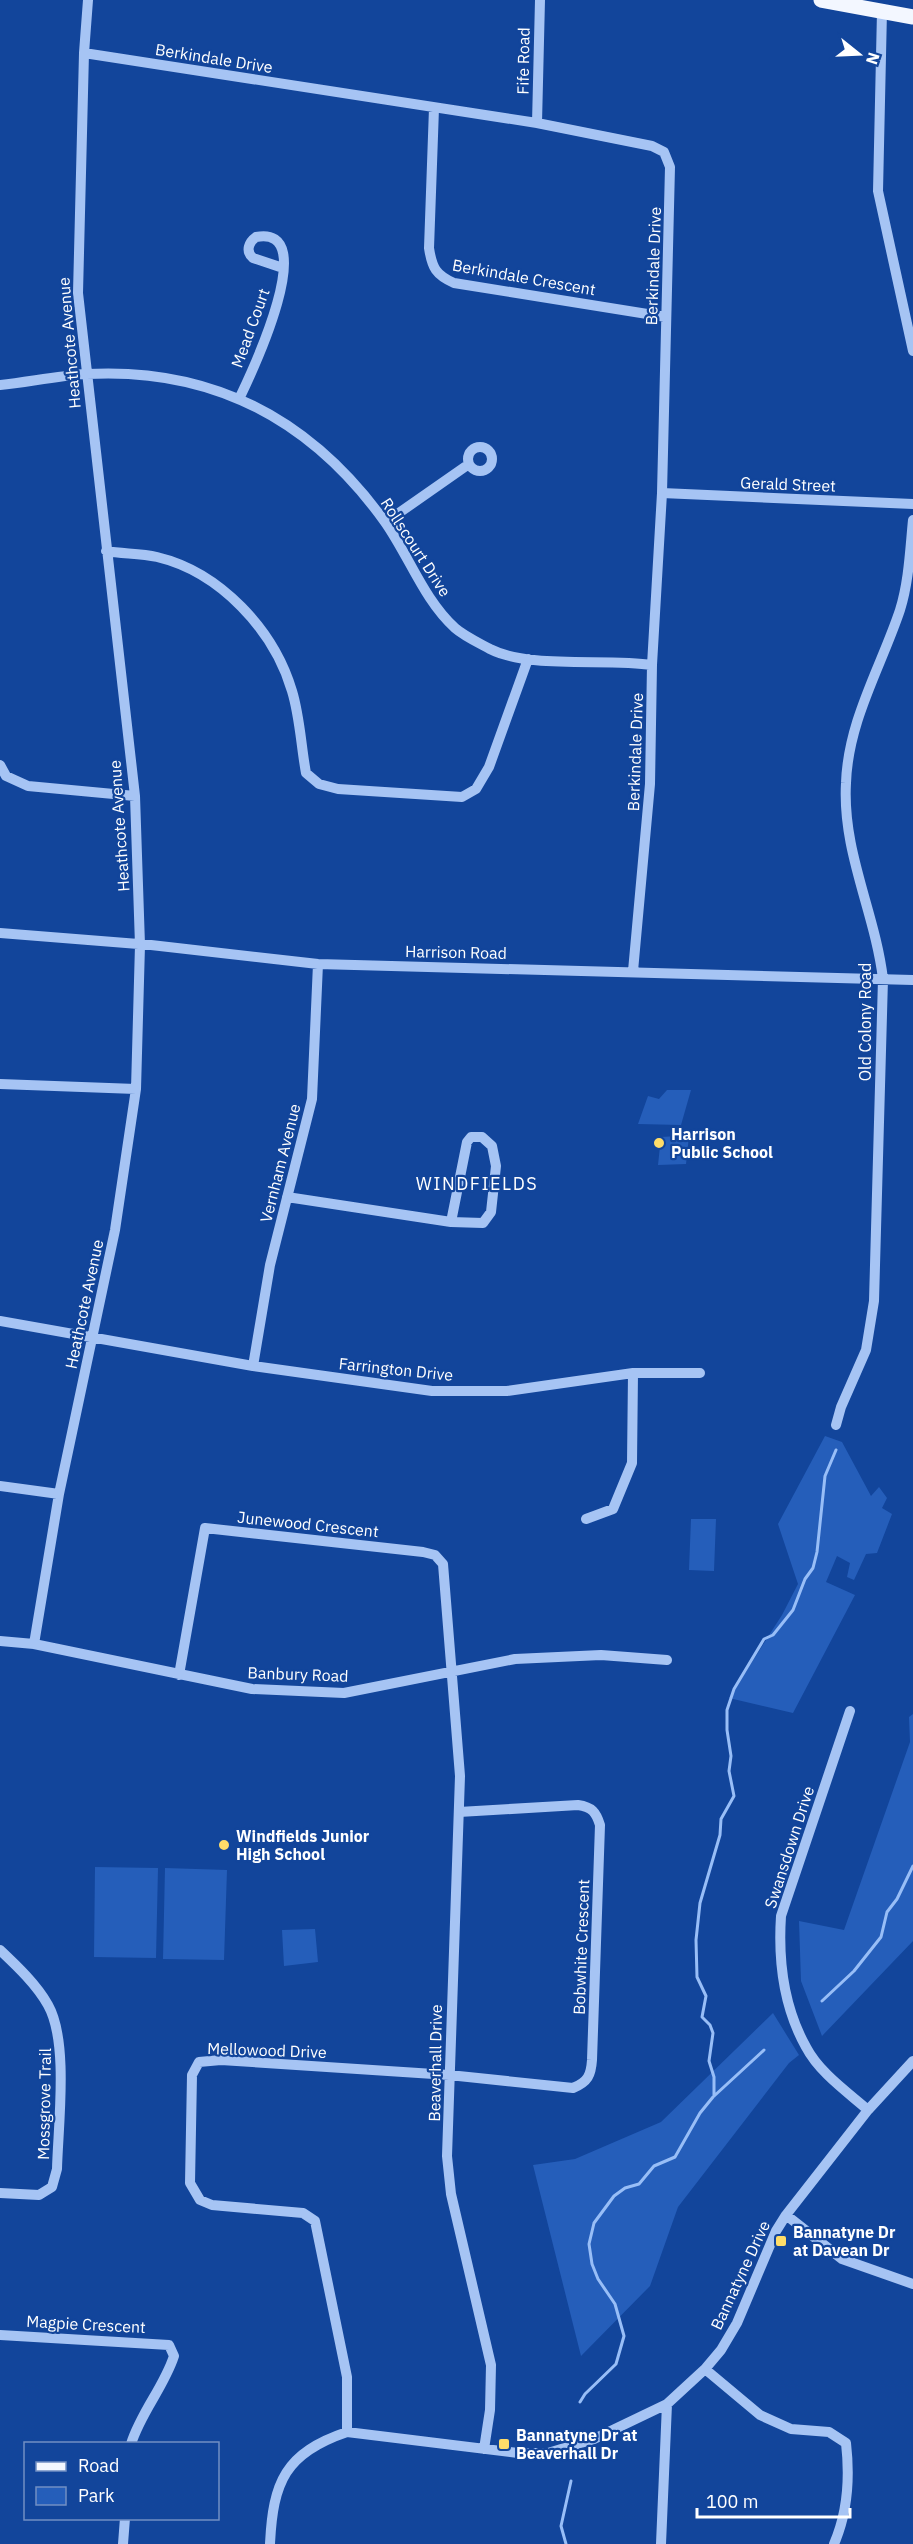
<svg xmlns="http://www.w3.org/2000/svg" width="913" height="2544" font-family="'IBM Plex Sans',sans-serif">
<rect width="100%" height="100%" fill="#12459b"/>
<!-- green -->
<path fill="#255eba" d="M 667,1090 L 691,1090 L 681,1125 L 638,1124 L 648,1096 L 659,1099 Z
M 685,1132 L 689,1136 L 686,1164 L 658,1165 L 661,1137 L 678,1136 L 678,1133 Z
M 825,1436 L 842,1442 L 871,1496 L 879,1487 L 887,1498 L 882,1508 L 892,1514 L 877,1553 L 866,1554 L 854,1580 L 847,1577 L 850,1563 L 837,1556 L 826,1582 L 855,1595 L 793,1713 L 729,1698 L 782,1615 L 798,1584 L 778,1524 Z
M 691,1519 L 716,1519 L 714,1571 L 689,1570 Z
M 913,1714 L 913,1941 L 822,2036 L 801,1981 L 799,1921 L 844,1930 L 910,1742 L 909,1717 Z
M 95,1867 L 158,1868 L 156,1958 L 94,1957 Z
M 165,1868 L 227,1870 L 224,1960 L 163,1959 Z
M 315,1929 L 318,1962 L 284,1966 L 282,1930 Z
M 773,2013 L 799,2055 L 789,2063 L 678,2207 L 650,2286 L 581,2356 L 533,2165 L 575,2159 L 661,2122 Z"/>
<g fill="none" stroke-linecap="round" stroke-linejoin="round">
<!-- stream -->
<path stroke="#98bef7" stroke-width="3" d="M 822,2001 L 854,1971 L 881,1937 L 887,1912 L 897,1899 L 913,1866
M 714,2096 L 714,2077 L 709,2061 L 713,2033 L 710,2025 L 702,2017 L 706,1996 L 697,1977 L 696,1940 L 700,1903 L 720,1835 L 721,1819 L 734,1796 L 729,1771 L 731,1756 L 727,1730 L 727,1710 L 734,1689 L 764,1639 L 773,1635 L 793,1610 L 805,1579 L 813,1568 L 817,1552 L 825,1476 L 836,1450
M 580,2402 L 585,2394 L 616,2364 L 624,2336 L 615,2304 L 598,2279 L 592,2264 L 589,2244 L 594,2223 L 614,2196 L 625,2188 L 639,2184 L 654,2166 L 675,2157 L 700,2113 L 713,2097 L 764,2050
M 566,2544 L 561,2526 L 571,2481"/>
<!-- minor -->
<path stroke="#a6c4f4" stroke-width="10" d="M 882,11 L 878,191 L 913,351
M 84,53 L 537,123 L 652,146 L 664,152 L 670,167 L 662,493 L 652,665 L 650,784 L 633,971
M 434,108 L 429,248 C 432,268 436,275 454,283 L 666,317
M 537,123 L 540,0
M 0,385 C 28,382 57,376 86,374 C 213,367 311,419 385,522 C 409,556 424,600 455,628 C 464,636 479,643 490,649 C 529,669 607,658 652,665
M 240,397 C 250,376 323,224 256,237 C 249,242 245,251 253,258 L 283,268
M468 459a12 12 0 1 1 24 0a12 12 0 1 1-24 0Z
M 662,493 L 913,504
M 386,522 L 469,464
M 106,551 C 123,554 140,553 157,557 C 220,572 274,630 292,691 C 300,717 301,746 306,773 L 319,784 L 338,789 L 462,797 L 476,789 L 489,767 L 528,659
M 0,765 L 6,776 L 28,786 L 135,796
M 0,933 L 151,945 L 318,964 L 913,980
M 0,1084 L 136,1089
M 287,1197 L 451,1222 L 483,1223 L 491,1212 L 496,1166 L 492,1146 L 482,1137 L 471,1137 L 467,1142 L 451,1222
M 0,1321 L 253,1366 L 432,1391 L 507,1391 L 633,1373 L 700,1373
M 253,1366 L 270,1265 L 312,1099 L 318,964
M 836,1425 L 841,1407 L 866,1350 L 874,1301 L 883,979 C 875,912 842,852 846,783 C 848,721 881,667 900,610 C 909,581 910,550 913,520
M 0,1486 L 59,1494
M 586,1519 L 613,1509 L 632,1463 L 633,1373
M 0,1641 L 34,1644 L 252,1689 L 344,1693 L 515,1659 L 601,1655 L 667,1660
M 34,1644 L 59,1494 L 115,1230 L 136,1089 L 140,945 L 135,796 L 78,293 L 84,53 L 88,0
M 179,1675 L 205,1528 L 423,1552 L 435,1555 L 443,1564 L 460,1776 L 447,2156 L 451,2194 L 491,2365 L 490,2410 L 484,2449
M 850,1711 L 781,1916 C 778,1962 783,2006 806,2047 C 819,2072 846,2091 868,2110
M 0,1950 C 17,1966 37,1985 48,2005 C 69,2042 58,2126 57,2169 L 52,2187 L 39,2195 L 0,2193
M 786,2215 L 842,2259 L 913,2284
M 0,2335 L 169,2345 L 174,2356 C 164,2387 141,2412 131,2444
M 705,2369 L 760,2415 L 791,2429 L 829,2432 L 846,2443 C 850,2478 848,2512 834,2544
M 347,2432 L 347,2377 L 315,2221 L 303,2213 L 212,2205 L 200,2200 L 190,2183 L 192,2075 L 199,2062 L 221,2060 L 449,2075 L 573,2088 C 588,2082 591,2075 592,2060 L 600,1825 C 596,1812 592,1807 578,1805 L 459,1812
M 123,2544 L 125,2518
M 270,2544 C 273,2482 285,2453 347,2432 L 518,2453 L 548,2453 L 594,2439 L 667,2404 L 705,2369 L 721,2350 L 737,2323 L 776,2231 L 786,2215 L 868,2110 L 913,2061
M 661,2544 L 667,2404"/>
<!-- major -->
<path stroke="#f3f7ff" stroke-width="15" d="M 821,0 L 913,17"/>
</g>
<!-- markers -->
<g fill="#ffdd69" stroke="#12459b" stroke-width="2">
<circle cx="659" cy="1143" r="6"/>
<circle cx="224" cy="1845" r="6"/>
<rect x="775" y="2235" width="12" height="12" rx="3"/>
<rect x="498" y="2438" width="12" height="12" rx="3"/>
</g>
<g text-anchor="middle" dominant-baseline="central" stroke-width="4.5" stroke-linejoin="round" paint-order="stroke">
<!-- street labels -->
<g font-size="16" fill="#fff" stroke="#12459b">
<text transform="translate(214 58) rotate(9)">Berkindale Drive</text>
<text transform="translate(523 61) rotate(-89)">Fife Road</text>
<text transform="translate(653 266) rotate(-88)">Berkindale Drive</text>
<text transform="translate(524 277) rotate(10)">Berkindale Crescent</text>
<text transform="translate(250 328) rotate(-70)">Mead Court</text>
<text transform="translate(69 343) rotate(-95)">Heathcote Avenue</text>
<text transform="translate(788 484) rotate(2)">Gerald Street</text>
<text transform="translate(416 547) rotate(57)">Rollscourt Drive</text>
<text transform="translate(635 752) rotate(-88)">Berkindale Drive</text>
<text transform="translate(119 826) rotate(-94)">Heathcote Avenue</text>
<text transform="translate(456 952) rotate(1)">Harrison Road</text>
<text transform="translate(865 1022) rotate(-90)">Old Colony Road</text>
<text transform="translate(280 1163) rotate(-76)">Vernham Avenue</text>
<text transform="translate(84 1304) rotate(-78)">Heathcote Avenue</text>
<text transform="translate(396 1369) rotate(6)">Farrington Drive</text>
<text transform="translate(308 1524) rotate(6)">Junewood Crescent</text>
<text transform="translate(298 1674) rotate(2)">Banbury Road</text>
<text transform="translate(789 1847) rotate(-72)">Swansdown Drive</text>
<text transform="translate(581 1947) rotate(-88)">Bobwhite Crescent</text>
<text transform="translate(267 2050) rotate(2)">Mellowood Drive</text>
<text transform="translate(435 2063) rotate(-89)">Beaverhall Drive</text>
<text transform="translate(44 2104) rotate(-89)">Mossgrove Trail</text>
<text transform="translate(740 2275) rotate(-65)">Bannatyne Drive</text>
<text transform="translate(86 2324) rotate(3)">Magpie Crescent</text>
</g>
<!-- poi labels -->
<g font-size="16" font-weight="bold" fill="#fff" stroke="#12459b" text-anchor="start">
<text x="671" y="1134">Harrison<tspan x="671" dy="18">Public School</tspan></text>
<text x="236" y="1836">Windfields Junior<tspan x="236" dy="18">High School</tspan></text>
<text x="793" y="2232">Bannatyne Dr<tspan x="793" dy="18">at Davean Dr</tspan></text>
<text x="516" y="2435">Bannatyne Dr at<tspan x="516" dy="18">Beaverhall Dr</tspan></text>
</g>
<!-- neighbourhood labels -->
<g font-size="18" letter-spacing="1.5" fill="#fff" stroke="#12459b">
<text x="477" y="1183">WINDFIELDS</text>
</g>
</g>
<!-- legend -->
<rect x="24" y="2442" width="195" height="78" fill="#12459b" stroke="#718fc3" stroke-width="1.5"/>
<rect x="36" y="2462" width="30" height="9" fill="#f3f7ff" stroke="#718fc3" stroke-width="1.5"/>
<text x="78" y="2472" font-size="18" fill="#ffffff">Road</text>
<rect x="36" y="2487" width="30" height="18" fill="#255eba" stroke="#718fc3" stroke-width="1.5"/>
<text x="78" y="2502" font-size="18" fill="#ffffff">Park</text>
<!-- north arrow -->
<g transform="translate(859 54) rotate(108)" stroke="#12459b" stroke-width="4.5" paint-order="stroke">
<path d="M0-4.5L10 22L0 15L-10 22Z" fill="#ffffff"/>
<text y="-9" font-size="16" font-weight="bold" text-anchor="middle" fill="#ffffff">N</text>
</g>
<!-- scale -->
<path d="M697 2508v9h153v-9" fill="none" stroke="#ffffff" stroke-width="3"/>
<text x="706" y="2508" font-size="18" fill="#ffffff" stroke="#12459b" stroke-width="4.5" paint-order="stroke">100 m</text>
</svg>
